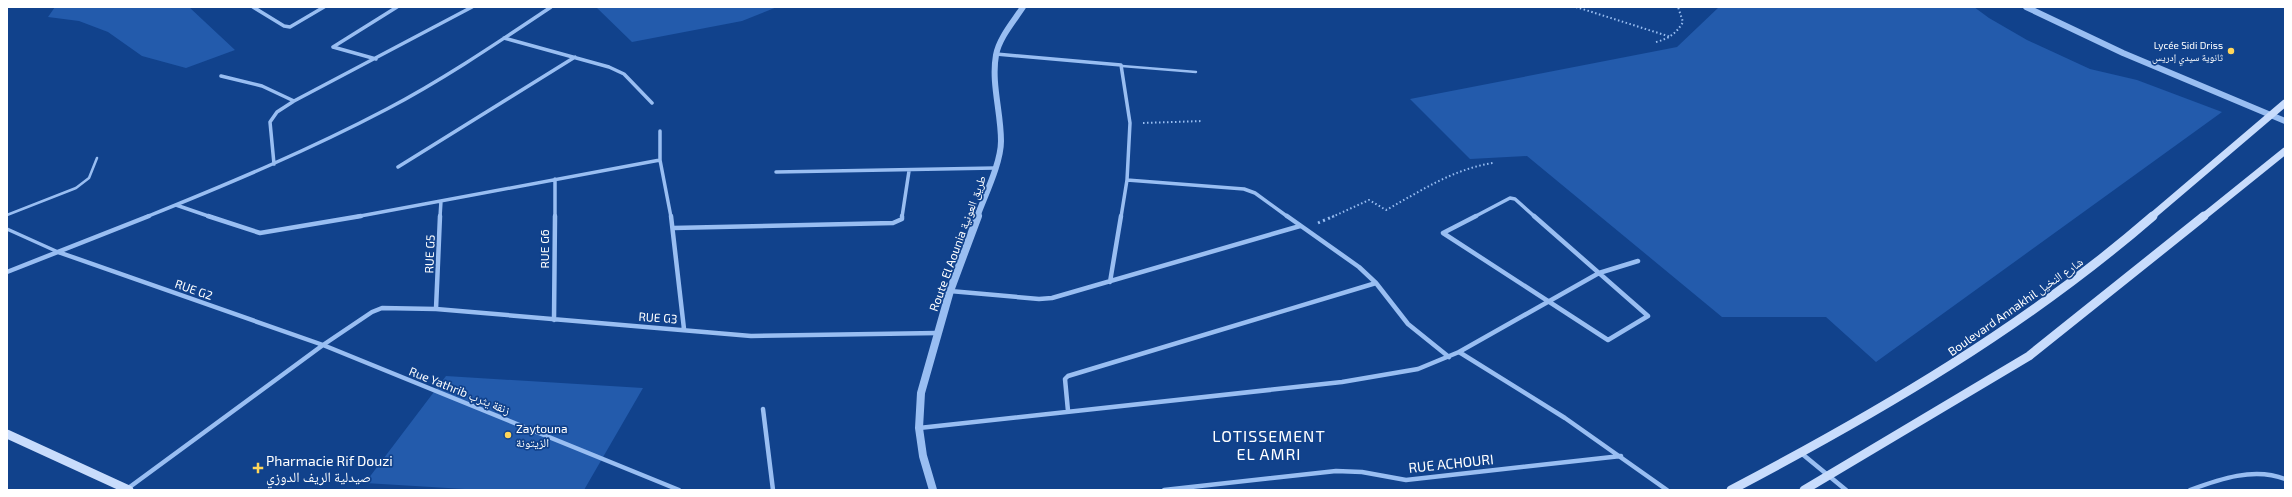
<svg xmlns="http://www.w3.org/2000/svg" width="2292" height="497" font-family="'Exo 2','Noto Naskh Arabic',sans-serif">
<rect width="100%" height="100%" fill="#11428c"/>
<!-- green -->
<path fill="#235bac" d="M 55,7 L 189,7 L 235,50 L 186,68 L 142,56 L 108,32 L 79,21 L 48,17 Z
M 596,7 L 777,7 L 742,21 L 632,42 Z
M 1719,7 L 1974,7 L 1989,18 L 2027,40 L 2090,69 L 2137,80 L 2222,112 L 1876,362 L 1826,317 L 1722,317 L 1527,156 L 1470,159 L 1410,99 L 1677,47 Z
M 446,376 L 643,388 L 584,490 L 481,490 L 365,483 Z"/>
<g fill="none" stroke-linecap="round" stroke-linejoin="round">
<!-- path-far1 -->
<path stroke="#99bef2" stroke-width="2" stroke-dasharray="1.5 2.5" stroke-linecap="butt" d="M 1576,7 L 1671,37
M 1656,42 C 1668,39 1677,33 1683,22 L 1678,7
M 1143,123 L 1203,121
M 1332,217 L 1369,200 L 1386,210 C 1421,191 1453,169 1493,163"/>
<!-- path -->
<path stroke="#99bef2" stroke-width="3" stroke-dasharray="2 3.5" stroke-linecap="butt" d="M 1318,223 L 1334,216"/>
<!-- service-far1 -->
<path stroke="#99bef2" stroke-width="2.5" d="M 1122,66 L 1196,72
M 7,215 L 76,188 L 89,178 L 97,158"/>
<!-- service -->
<path stroke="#99bef2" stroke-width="3.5" d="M 7,229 L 58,252"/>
<!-- minor-far1 -->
<path stroke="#99bef2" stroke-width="3.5" d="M 253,7 L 284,26 L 290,27 L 324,7
M 504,38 L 609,67 L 624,74 L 652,103
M 333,47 L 397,7
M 333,47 L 376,59
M 996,54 L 1121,65 L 1130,123 L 1127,180 L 1121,217
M 221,76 L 262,86 L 294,101
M 660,131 L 660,160 L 671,217
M 274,164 L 270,122 L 277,112 L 294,101 L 472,7
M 398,167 L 575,57
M 776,172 L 995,168
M 1127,180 L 1244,189 L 1255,193 L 1288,217
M 176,205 L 211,217
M 146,217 C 228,184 309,150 387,109 C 444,79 497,43 551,7
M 355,217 L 660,160
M 440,217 L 441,201
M 555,217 L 555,179
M 902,217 L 909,171
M 1474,217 L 1510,198 L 1515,199 L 1535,217"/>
<!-- minor -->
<path stroke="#99bef2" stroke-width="4.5" d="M 208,216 L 260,233 L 361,216
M 671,216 L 684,329
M 1287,216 L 1359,267 L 1376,283 L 1408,324 L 1449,357
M 1476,216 L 1443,233 L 1608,340 L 1648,316 L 1534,216
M 673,228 L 893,223 L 902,219 L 902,216
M 58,252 L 323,345 L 679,490
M 7,272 L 149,216
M 1110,282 L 1121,216
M 950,291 L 1039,299 L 1052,298 L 1300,226
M 436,309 L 440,216
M 554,320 L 555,216
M 1459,352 L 1565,418 L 1667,490
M 763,409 L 773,490
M 1068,411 L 1065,379 L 1068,376 L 1376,283
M 919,428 L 1342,382 L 1418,369 L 1459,352 L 1599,273 L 1638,261
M 1801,453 L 1846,490
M 127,489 L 323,345 L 372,312 L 382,308 L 436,309 L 751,336 L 937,333
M 1164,490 L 1336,471 L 1362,472 L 1406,480 L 1621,456
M 2190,490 C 2220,479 2254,467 2285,479"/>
<!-- tertiary-far1 -->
<path stroke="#99bef2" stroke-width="6" d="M 2026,7 L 2123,53 L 2285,121
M 977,217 C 985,195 1001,163 1001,141 C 1001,112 991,83 996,55 C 999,38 1014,21 1023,7"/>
<!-- tertiary -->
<path stroke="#99bef2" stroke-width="8" d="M 933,490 L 923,456 L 919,428 L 921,393 L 950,291 L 978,216"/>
<!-- secondary-far1 -->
<path stroke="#c8dcfc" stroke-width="7" d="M 2151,217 L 2285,103
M 2203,217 L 2285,151"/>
<!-- secondary -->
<path stroke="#c8dcfc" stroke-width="9" d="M 7,434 L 129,490
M 1731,490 C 1881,411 2025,327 2153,216
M 1804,490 L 2029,356 L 2204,216"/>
</g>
<!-- markers -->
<g fill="#ffd65a" stroke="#11428c" stroke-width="1.5">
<circle cx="2231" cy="51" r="4"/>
<circle cx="508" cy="435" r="4"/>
<path d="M256 462h4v4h4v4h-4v4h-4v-4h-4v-4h4z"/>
</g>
<g text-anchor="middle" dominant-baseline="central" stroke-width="3.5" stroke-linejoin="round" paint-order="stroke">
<!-- far-poi labels -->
<g font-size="10" fill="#fff" stroke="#11428c" text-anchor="end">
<text x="2223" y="45">Lycée Sidi Driss<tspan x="2223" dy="12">ثانوية سيدي إدريس</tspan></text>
</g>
<!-- street labels -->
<g font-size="12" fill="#fff" stroke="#11428c">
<text transform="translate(957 243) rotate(-70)">Route El Aounia طريق العونية</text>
<text transform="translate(544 249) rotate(-90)">RUE G6</text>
<text transform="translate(429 254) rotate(-88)">RUE G5</text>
<text transform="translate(194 289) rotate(19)">RUE G2</text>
<text transform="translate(2015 306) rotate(-35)">Boulevard Annakhil شارع النخيل</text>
<text transform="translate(658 317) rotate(4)">RUE G3</text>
<text transform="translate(460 390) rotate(22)">Rue Yathrib زنقة يثرب</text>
</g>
<!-- poi labels -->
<g font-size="12" fill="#fff" stroke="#11428c" text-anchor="start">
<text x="516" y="428">Zaytouna<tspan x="516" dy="14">الزيتونة</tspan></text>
</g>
<!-- near-poi labels -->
<g font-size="14" fill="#fff" stroke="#11428c" text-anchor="start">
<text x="266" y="460">Pharmacie Rif Douzi<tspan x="266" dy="16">صيدلية الريف الدوزي</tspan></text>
</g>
<!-- near-street labels -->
<g font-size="14" fill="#fff" stroke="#11428c">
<text transform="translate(1451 463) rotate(-6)">RUE ACHOURI</text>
</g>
<!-- near-neighbourhood labels -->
<g font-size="16" letter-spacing="1" fill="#fff" stroke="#11428c">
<text x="1269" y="435">LOTISSEMENT<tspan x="1269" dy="18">EL AMRI</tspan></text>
</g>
</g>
<!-- border -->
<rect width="2292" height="497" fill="none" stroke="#ffffff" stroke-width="16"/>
</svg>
